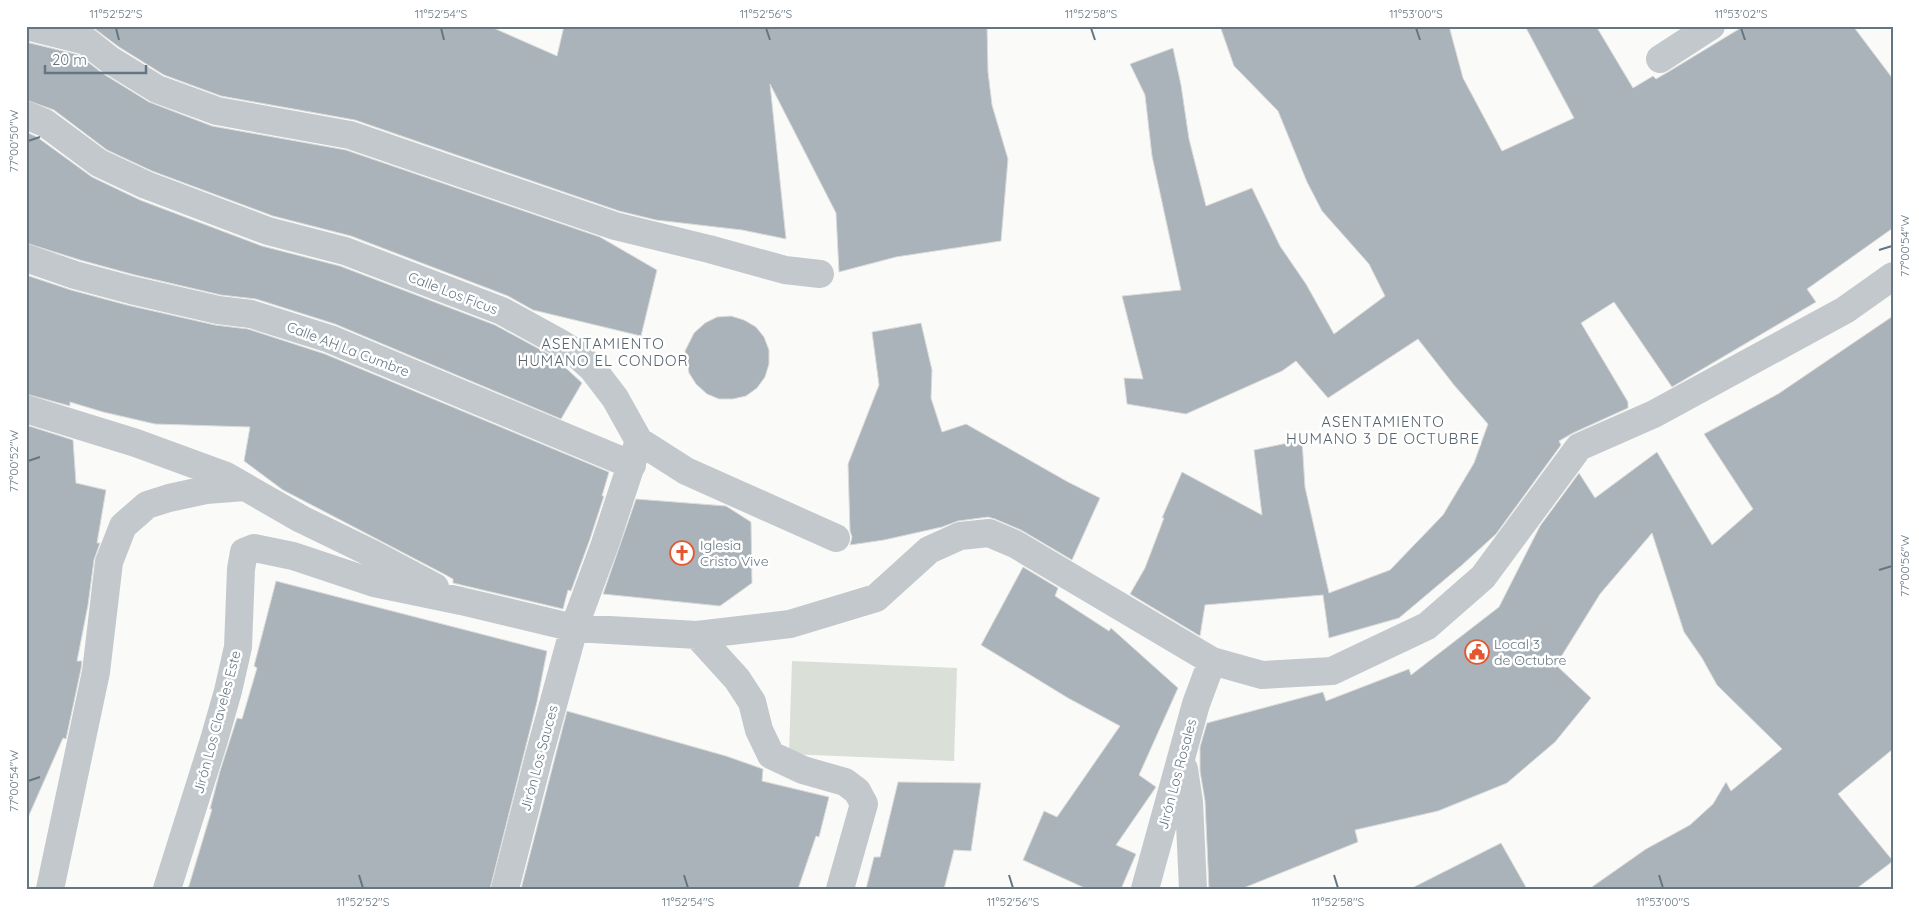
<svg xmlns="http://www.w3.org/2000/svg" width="1919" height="915" viewBox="0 0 1919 915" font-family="Quicksand,sans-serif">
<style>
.green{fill:#dadfd7}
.building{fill:#aab3b9;stroke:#dcdcda}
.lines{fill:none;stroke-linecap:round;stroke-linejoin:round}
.minor{stroke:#c3c8cc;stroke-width:28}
.ticks{fill:none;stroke:#657683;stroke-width:2}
.labels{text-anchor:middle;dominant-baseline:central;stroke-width:5;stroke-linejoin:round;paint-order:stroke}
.street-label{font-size:14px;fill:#657683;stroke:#fff}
.poi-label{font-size:14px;fill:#657683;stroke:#fff;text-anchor:start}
.neighbourhood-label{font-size:15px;letter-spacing:1px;fill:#57646e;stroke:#fff}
.neatline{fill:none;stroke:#657683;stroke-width:2}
.ticks-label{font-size:12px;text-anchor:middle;fill:#657683}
</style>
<rect width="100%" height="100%" fill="#fafaf8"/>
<path class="green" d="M 792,661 L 957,668 L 954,761 L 789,754 Z"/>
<path class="building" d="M 91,26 L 489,26 L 557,56 L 564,26 L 987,26 L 988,72 L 992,105 L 1008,159 L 1001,241 L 896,257 L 839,272 L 836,213 L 770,84 L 786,239 L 742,230 L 656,220 L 619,211 L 355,120 L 221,96 L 164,75 L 119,47 Z
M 1220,26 L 1449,26 L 1463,78 L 1502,151 L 1574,118 L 1525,26 L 1596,26 L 1633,88 L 1653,76 L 1656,79 L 1668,72 L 1744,26 L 1853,26 L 1893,79 L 1893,228 L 1807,289 L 1816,302 L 1672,387 L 1614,302 L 1581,323 L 1628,402 L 1628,408 L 1573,433 L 1559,441 L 1561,445 L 1496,534 L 1462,565 L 1399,618 L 1329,638 L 1323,595 L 1205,605 L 1200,636 L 1130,594 L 1145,568 L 1164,518 L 1162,518 L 1182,472 L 1262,515 L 1254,450 L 1302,440 L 1305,487 L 1329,593 L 1390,570 L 1443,515 L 1474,463 L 1488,424 L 1454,385 L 1418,339 L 1328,398 L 1296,361 L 1282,371 L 1186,414 L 1127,404 L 1124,378 L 1143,379 L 1122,296 L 1181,290 L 1152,156 L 1145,95 L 1130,64 L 1173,48 L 1181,85 L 1189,139 L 1206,206 L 1252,188 L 1280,246 L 1306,284 L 1334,334 L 1385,296 L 1369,264 L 1322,211 L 1307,182 L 1278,111 L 1234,66 Z
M 26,42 L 79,55 L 102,73 L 149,102 L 212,126 L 346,150 L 600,237 L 657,270 L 641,336 L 533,310 L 508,296 L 351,236 L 273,216 L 152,171 L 107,150 L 54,110 L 26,100 Z
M 26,132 L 37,137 L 92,177 L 140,200 L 262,246 L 340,266 L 495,325 L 554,357 L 582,383 L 561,419 L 335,324 L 256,299 L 221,295 L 135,275 L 80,260 L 26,243 Z
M 26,275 L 71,290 L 127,305 L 215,325 L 248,329 L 325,354 L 609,472 L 602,496 L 604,496 L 590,539 L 571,591 L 568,590 L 563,609 L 453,583 L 453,579 L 442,573 L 283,490 L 244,461 L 250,427 L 155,424 L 103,412 L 70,402 L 70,406 L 26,394 Z
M 731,316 L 744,320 L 756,327 L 764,337 L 769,350 L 769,364 L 765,377 L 757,388 L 746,396 L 733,399 L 719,399 L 707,394 L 696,384 L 689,373 L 685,351 L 694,333 L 705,323 L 717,317 Z
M 1893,316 L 1893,749 L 1838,794 L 1893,861 L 1856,889 L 1589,889 L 1646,849 L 1690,825 L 1713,804 L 1726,782 L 1731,791 L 1782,749 L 1717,685 L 1702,658 L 1684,632 L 1652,533 L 1600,594 L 1556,665 L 1591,698 L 1555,742 L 1507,783 L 1438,811 L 1355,830 L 1358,842 L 1241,889 L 1209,889 L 1205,801 L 1200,771 L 1200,747 L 1207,723 L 1323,692 L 1326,701 L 1409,669 L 1411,675 L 1499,607 L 1540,526 L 1579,473 L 1595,498 L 1657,452 L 1712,545 L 1753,509 L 1704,434 L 1778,394 Z
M 921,323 L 932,370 L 931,398 L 942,432 L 966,424 L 1068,482 L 1100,498 L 1072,560 L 1021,530 L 995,519 L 988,517 L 958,521 L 942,527 L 884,540 L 850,545 L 852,537 L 850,531 L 848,464 L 879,385 L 872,332 Z
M 26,425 L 73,440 L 76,483 L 106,490 L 97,543 L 100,543 L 94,560 L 88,605 L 77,661 L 82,661 L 81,669 L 66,739 L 63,738 L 26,822 Z
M 636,499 L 726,506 L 751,522 L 752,583 L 720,606 L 603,594 Z
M 1023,567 L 1058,588 L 1055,596 L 1109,631 L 1111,628 L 1178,688 L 1139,775 L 1156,787 L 1116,845 L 1136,854 L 1121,889 L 1087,889 L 1023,860 L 1044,811 L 1057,817 L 1120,726 L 1068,698 L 981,645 Z
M 276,581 L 547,651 L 537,702 L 490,889 L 188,889 L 212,809 L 210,809 L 220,771 L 237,718 L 242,719 L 257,668 L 254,666 Z
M 567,711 L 726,756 L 763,769 L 762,781 L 829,797 L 819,837 L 816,836 L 798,889 L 521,889 Z
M 898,782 L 981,783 L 971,851 L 954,850 L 944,889 L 866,889 L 874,857 L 880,857 Z
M 1501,843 L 1527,889 L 1410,889 Z"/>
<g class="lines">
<path class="minor" d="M 26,26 L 86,41 L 110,60 L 157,89 L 217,111 L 350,135 L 615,226 L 709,249 L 785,270 L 820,274
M 1660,59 L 1711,26
M 26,115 L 45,123 L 99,163 L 146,185 L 268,231 L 345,251 L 502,311 L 560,343 L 573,351 L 592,368 L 615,398 L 639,441 L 686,471 L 836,538
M 26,258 L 75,275 L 131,290 L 218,310 L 251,314 L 330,339 L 632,465
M 26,409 L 136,443 L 226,476 L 301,519 L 373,554 L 435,587
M 697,635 L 737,679 L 752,702 L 759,730 L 771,755 L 803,770 L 845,782 L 857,791 L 864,804 L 840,889
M 1184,769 L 1189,802 L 1193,889
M 50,889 L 96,672 L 109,562 L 123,526 L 147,505 L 169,498 L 206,490 L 245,487
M 167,889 L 214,740 L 228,691 L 238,647 L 241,569 L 244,552 L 254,548 L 293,556 L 374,583 L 461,601 L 574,628 L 697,635 L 790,624 L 876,598 L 929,550 L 960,536 L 989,533 L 1015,544 L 1212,661 L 1262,675 L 1332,671 L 1427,626 L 1483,577 L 1579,447 L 1654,414 L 1845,310 L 1893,276
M 505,889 L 539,756 L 574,628 L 605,544 L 637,447
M 1145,889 L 1196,704 L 1212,661"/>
</g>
<path class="ticks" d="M 116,28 L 119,40M 441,28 L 444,40M 766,28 L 770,40M 1091,28 L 1095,40M 1416,28 L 1420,40M 1741,28 L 1745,40M 28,141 L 40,137M 1879,250 L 1892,246M 28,461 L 40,457M 1879,570 L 1892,566M 28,781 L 40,777M 359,875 L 363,888M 684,875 L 688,888M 1009,875 L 1013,888M 1334,875 L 1338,888M 1659,875 L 1663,888"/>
<defs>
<g id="church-ring" transform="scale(1.25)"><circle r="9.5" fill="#fff" stroke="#e4572e" stroke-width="1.5"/><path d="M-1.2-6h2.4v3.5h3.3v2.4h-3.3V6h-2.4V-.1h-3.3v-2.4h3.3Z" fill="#e4572e"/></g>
<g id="civic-ring" transform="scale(1.25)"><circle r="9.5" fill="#fff" stroke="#e4572e" stroke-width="1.5"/><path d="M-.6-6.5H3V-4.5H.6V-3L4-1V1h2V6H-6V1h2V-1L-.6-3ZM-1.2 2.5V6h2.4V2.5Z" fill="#e4572e"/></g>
</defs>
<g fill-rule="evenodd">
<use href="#church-ring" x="682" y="553"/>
<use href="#civic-ring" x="1477" y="652"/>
</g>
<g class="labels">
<g class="street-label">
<text transform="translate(453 293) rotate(21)">Calle Los Ficus</text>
<text transform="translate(348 349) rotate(21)">Calle AH La Cumbre</text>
<text transform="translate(217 722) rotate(-75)">Jirón Los Claveles Este</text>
<text transform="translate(539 758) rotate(-75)">Jirón Los Sauces</text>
<text transform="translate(1177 774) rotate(-75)">Jirón Los Rosales</text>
</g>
<g class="poi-label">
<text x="700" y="545">Iglesia<tspan x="700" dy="16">Cristo Vive</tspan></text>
<text x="1494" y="644">Local 3<tspan x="1494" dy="16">de Octubre</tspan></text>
</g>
<g class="neighbourhood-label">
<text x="603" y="343">ASENTAMIENTO<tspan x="603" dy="17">HUMANO EL CONDOR</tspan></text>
<text x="1383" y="421">ASENTAMIENTO<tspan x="1383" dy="17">HUMANO 3 DE OCTUBRE</tspan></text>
</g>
</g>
<rect width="1919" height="915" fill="none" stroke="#ffffff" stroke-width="55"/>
<path d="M45 65v8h101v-8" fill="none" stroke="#657683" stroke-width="2.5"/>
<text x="52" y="65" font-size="15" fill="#657683" stroke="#ffffff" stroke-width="4" paint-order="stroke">20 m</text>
<rect x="28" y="28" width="1864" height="860" class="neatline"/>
<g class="ticks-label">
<text x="116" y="18">11°52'52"S</text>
<text x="441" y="18">11°52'54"S</text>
<text x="766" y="18">11°52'56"S</text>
<text x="1091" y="18">11°52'58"S</text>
<text x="1416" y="18">11°53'00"S</text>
<text x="1741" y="18">11°53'02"S</text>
<text transform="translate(14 141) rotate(-90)" y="4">77°00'50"W</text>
<text transform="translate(1905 246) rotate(-90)" y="4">77°00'54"W</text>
<text transform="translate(14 461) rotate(-90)" y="4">77°00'52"W</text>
<text transform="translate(1905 566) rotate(-90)" y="4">77°00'56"W</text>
<text transform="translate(14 781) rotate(-90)" y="4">77°00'54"W</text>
<text x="363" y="906">11°52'52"S</text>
<text x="688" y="906">11°52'54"S</text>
<text x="1013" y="906">11°52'56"S</text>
<text x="1338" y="906">11°52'58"S</text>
<text x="1663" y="906">11°53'00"S</text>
</g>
</svg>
